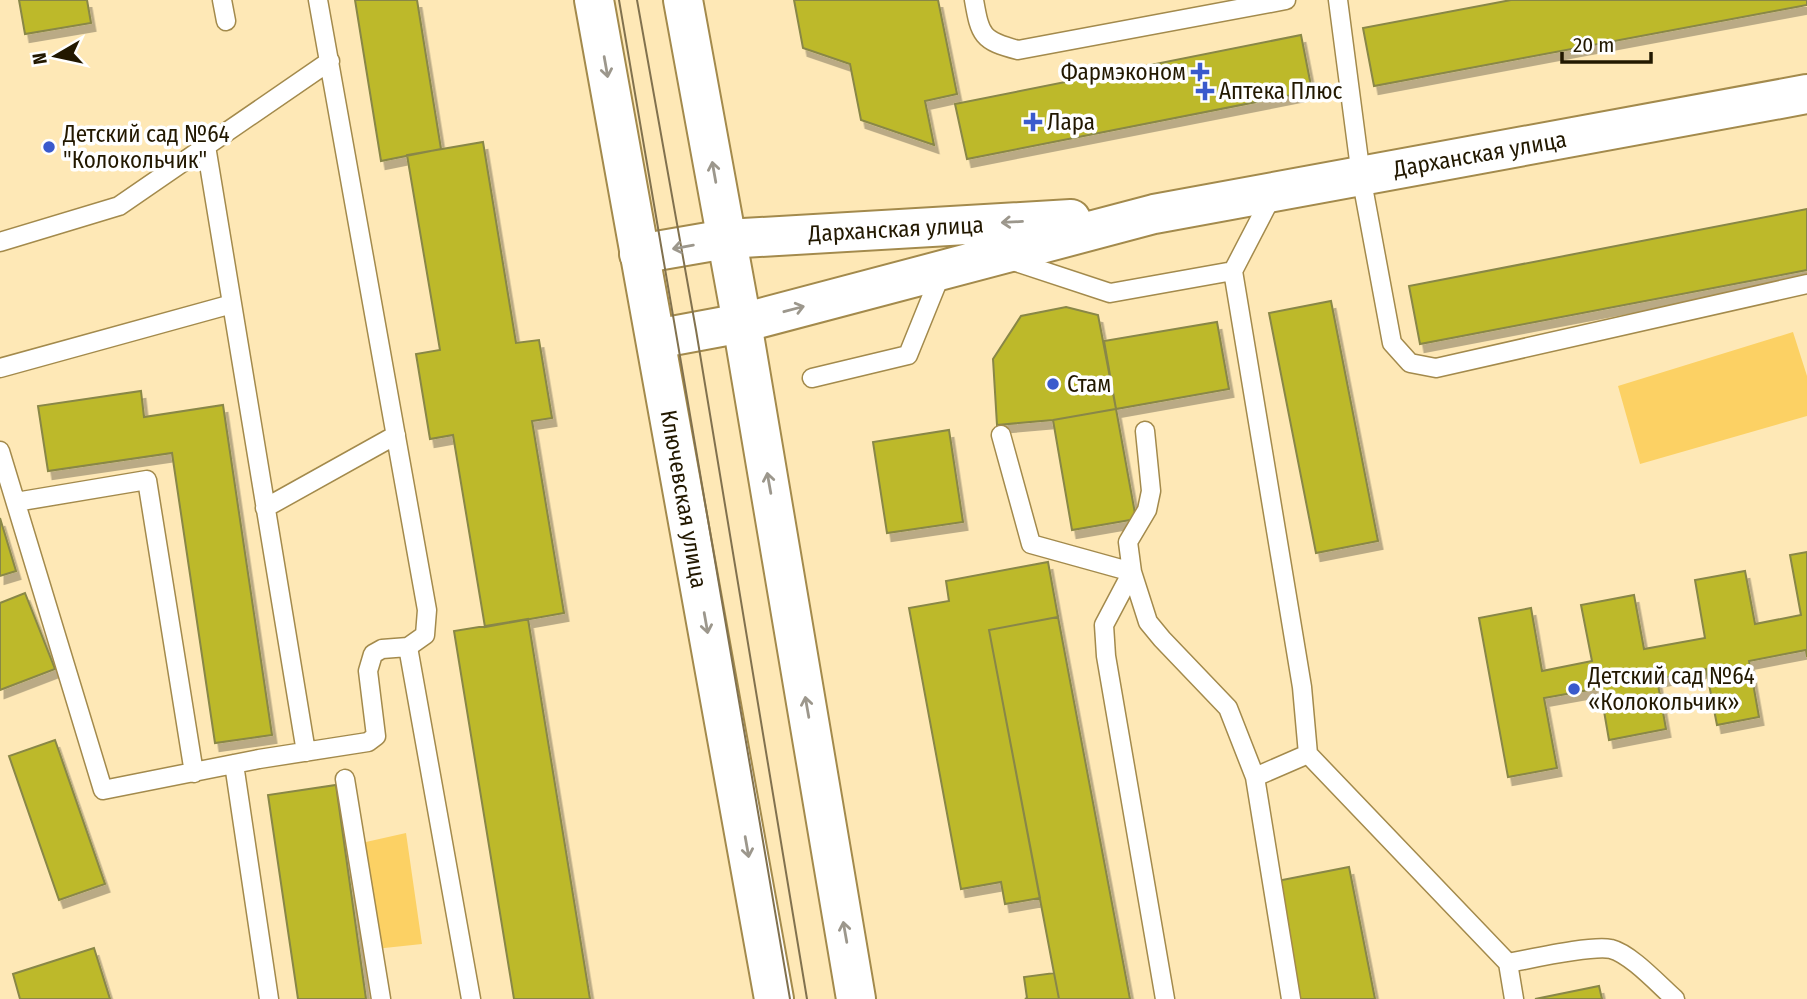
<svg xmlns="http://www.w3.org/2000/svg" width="1807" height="999" viewBox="0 0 1807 999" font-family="'Fira Sans Condensed',sans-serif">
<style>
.green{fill:#fcd164}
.building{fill:#bdb92c;stroke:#898747;stroke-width:2;filter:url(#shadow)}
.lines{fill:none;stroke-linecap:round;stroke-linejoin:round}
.service-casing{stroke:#a38a4c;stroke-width:21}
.tertiary-casing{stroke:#a38a4c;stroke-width:42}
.secondary-casing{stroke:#a38a4c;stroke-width:42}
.service{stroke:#fff;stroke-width:18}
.tertiary{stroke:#fff;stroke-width:38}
.secondary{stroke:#fff;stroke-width:38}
.tram{stroke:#81714e;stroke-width:2}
.oneway{stroke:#9c978c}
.poi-dot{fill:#3a5acc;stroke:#fff;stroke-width:2.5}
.labels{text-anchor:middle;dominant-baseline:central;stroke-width:7;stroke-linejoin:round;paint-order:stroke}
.poi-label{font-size:23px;fill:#221800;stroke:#fff;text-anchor:start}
.street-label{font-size:23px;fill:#221800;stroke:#fff}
</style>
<defs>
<filter id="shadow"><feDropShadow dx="4.5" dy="8" stdDeviation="0" flood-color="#0004"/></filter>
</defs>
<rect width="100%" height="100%" fill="#fee8b6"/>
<path class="green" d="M 1793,332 L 1807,376 L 1807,416 L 1640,464 L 1618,386 Z
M 406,833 L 422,944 L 375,949 L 357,844 Z"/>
<path class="building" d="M 19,0 L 87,0 L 91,23 L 25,34 Z
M 355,0 L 417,0 L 441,149 L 381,161 Z
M 794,0 L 938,0 L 957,94 L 925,101 L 934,145 L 861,120 L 850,64 L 803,48 Z
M 1511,0 L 1807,0 L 1807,5 L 1374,86 L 1363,28 Z
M 1301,35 L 1312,91 L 967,159 L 955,104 Z
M 483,142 L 516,343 L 539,340 L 552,418 L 532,421 L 564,613 L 485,627 L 453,435 L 430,439 L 416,354 L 440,350 L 407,155 Z
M 1807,209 L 1807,270 L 1420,344 L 1409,286 Z
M 1331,301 L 1378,541 L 1316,553 L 1269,313 Z
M 1066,307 L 1098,315 L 1116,409 L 1053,420 L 997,425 L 993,359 L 1021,316 Z
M 1217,322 L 1229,389 L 1116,409 L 1104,341 Z
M 141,391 L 144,417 L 223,405 L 272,735 L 215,743 L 172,453 L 48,471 L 38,406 Z
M 1116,409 L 1136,519 L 1072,530 L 1053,420 Z
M 949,430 L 963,522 L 887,533 L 873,442 Z
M 0,518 L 16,571 L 0,576 Z
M 1807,552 L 1807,657 L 1806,650 L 1749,661 L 1759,717 L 1717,725 L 1706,669 L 1657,679 L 1666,729 L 1609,740 L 1600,688 L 1544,698 L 1557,768 L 1508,777 L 1479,618 L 1531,608 L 1542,671 L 1592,661 L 1581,605 L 1634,595 L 1644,649 L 1705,638 L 1695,580 L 1745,571 L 1755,624 L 1801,615 L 1790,555 Z
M 1048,562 L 1058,617 L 989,630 L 1040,898 L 1005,904 L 1001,882 L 961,889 L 909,608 L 949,601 L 946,581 Z
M 25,593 L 55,669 L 0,690 L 0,603 Z
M 1058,617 L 1130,999 L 1059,999 L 1054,973 L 989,630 Z
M 528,619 L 590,999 L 514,999 L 454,631 Z
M 55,740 L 105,884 L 59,900 L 9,756 Z
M 336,785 L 366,999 L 298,999 L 268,795 Z
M 1349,867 L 1375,999 L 1300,999 L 1277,881 Z
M 94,948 L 110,999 L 20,999 L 13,974 Z
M 1054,973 L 1059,999 L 1025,999 L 1027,998 L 1024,977 Z
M 1599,986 L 1602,999 L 1535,999 Z"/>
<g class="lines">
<g class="service-casing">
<path id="service" d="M 222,0 L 226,21
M 974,0 C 980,35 982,41 1018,50 L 1286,0
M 1338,0 L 1361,176 L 1392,343 L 1410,363 L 1436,368 L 1807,284
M 206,146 L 306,752
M 0,242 L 119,206 L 330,61
M 1010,260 L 1110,293 L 1233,271 L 1302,687 L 1308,754 L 1508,963 C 1531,959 1590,945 1611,949 C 1631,954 1659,985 1675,999
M 1233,271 L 1273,194
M 0,368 L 232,304
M 812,378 L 908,355 L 942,271
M 1145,431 L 1151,491 L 1147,510 L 1128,542 L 1132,572 L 1148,622 L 1162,639 L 1228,708 L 1255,777 L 1291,999
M 1001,435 L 1031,544 L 1132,572
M 0,451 L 103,790 L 259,759 L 368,742 L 376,736 L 368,671 L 373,654 L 382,649 L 408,647 L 425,635 L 427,610 L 318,0
M 16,502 L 147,480 L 194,773
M 265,508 L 396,435
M 1132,572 L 1104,625 L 1106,656 L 1165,999
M 408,647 L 471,999
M 234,764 L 269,999
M 1255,777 L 1308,754
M 345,779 L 381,999
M 1508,963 L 1514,999"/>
</g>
<g class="tertiary-casing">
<path id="tertiary" d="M 639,254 L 726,239 L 1071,219
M 656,339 L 742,323 L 1154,214 L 1807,94"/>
</g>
<g class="secondary-casing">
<path id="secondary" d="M 594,0 L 774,999
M 683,0 L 742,323 L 856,999"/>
</g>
<use href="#service" class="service"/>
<use href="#tertiary" class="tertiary"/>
<use href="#secondary" class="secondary"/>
<path class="tram" d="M 619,0 L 790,999
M 637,0 L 696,330 L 807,999"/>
</g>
<defs><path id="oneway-shaft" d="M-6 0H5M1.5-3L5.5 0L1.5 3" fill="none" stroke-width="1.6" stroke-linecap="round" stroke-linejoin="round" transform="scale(1.75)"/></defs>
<g class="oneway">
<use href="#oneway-shaft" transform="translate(606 67) rotate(80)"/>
<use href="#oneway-shaft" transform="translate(714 172) rotate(-100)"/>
<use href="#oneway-shaft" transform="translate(1012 222) rotate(177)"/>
<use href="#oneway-shaft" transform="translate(683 247) rotate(170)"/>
<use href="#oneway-shaft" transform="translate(794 309) rotate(-15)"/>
<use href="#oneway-shaft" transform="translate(769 483) rotate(-100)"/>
<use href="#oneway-shaft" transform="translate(706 623) rotate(80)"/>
<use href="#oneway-shaft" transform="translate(807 707) rotate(-100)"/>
<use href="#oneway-shaft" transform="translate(747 847) rotate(80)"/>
<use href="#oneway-shaft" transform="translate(845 932) rotate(-100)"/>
</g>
<g class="poi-dot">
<path d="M1196.5 61.5h7v7h7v7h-7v7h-7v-7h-7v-7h7z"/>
<path d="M1201.5 80.5h7v7h7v7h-7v7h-7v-7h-7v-7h7z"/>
<path d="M1029.5 111.5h7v7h7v7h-7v7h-7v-7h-7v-7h7z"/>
<circle cx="49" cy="147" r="7"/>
<circle cx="1053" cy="384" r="7"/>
<circle cx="1574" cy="689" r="7"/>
</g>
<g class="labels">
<g class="poi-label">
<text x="1186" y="72" text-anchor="end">Фармэконом</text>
<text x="1219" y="91">Аптека Плюс</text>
<text x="1047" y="122">Лара</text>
<text x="63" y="134">Детский сад №64<tspan x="63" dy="26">"Колокольчик"</tspan></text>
<text x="1067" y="384">Стам</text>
<text x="1588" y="676">Детский сад №64<tspan x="1588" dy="26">«Колокольчик»</tspan></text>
</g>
<g class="street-label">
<text transform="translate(1480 154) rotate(-10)">Дарханская улица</text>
<text transform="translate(896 229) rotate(-3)">Дарханская улица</text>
<text transform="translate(684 499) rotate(80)">Ключевская улица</text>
</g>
</g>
<g transform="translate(56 56) rotate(261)" stroke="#ffffff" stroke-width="5" paint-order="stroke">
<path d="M0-5L12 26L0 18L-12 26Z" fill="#221800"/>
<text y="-10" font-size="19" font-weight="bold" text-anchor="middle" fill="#221800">N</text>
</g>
<path d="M1562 52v10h89v-10" fill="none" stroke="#221800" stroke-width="3.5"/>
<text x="1573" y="52" font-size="21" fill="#221800" stroke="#ffffff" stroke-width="5" paint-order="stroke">20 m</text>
</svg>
